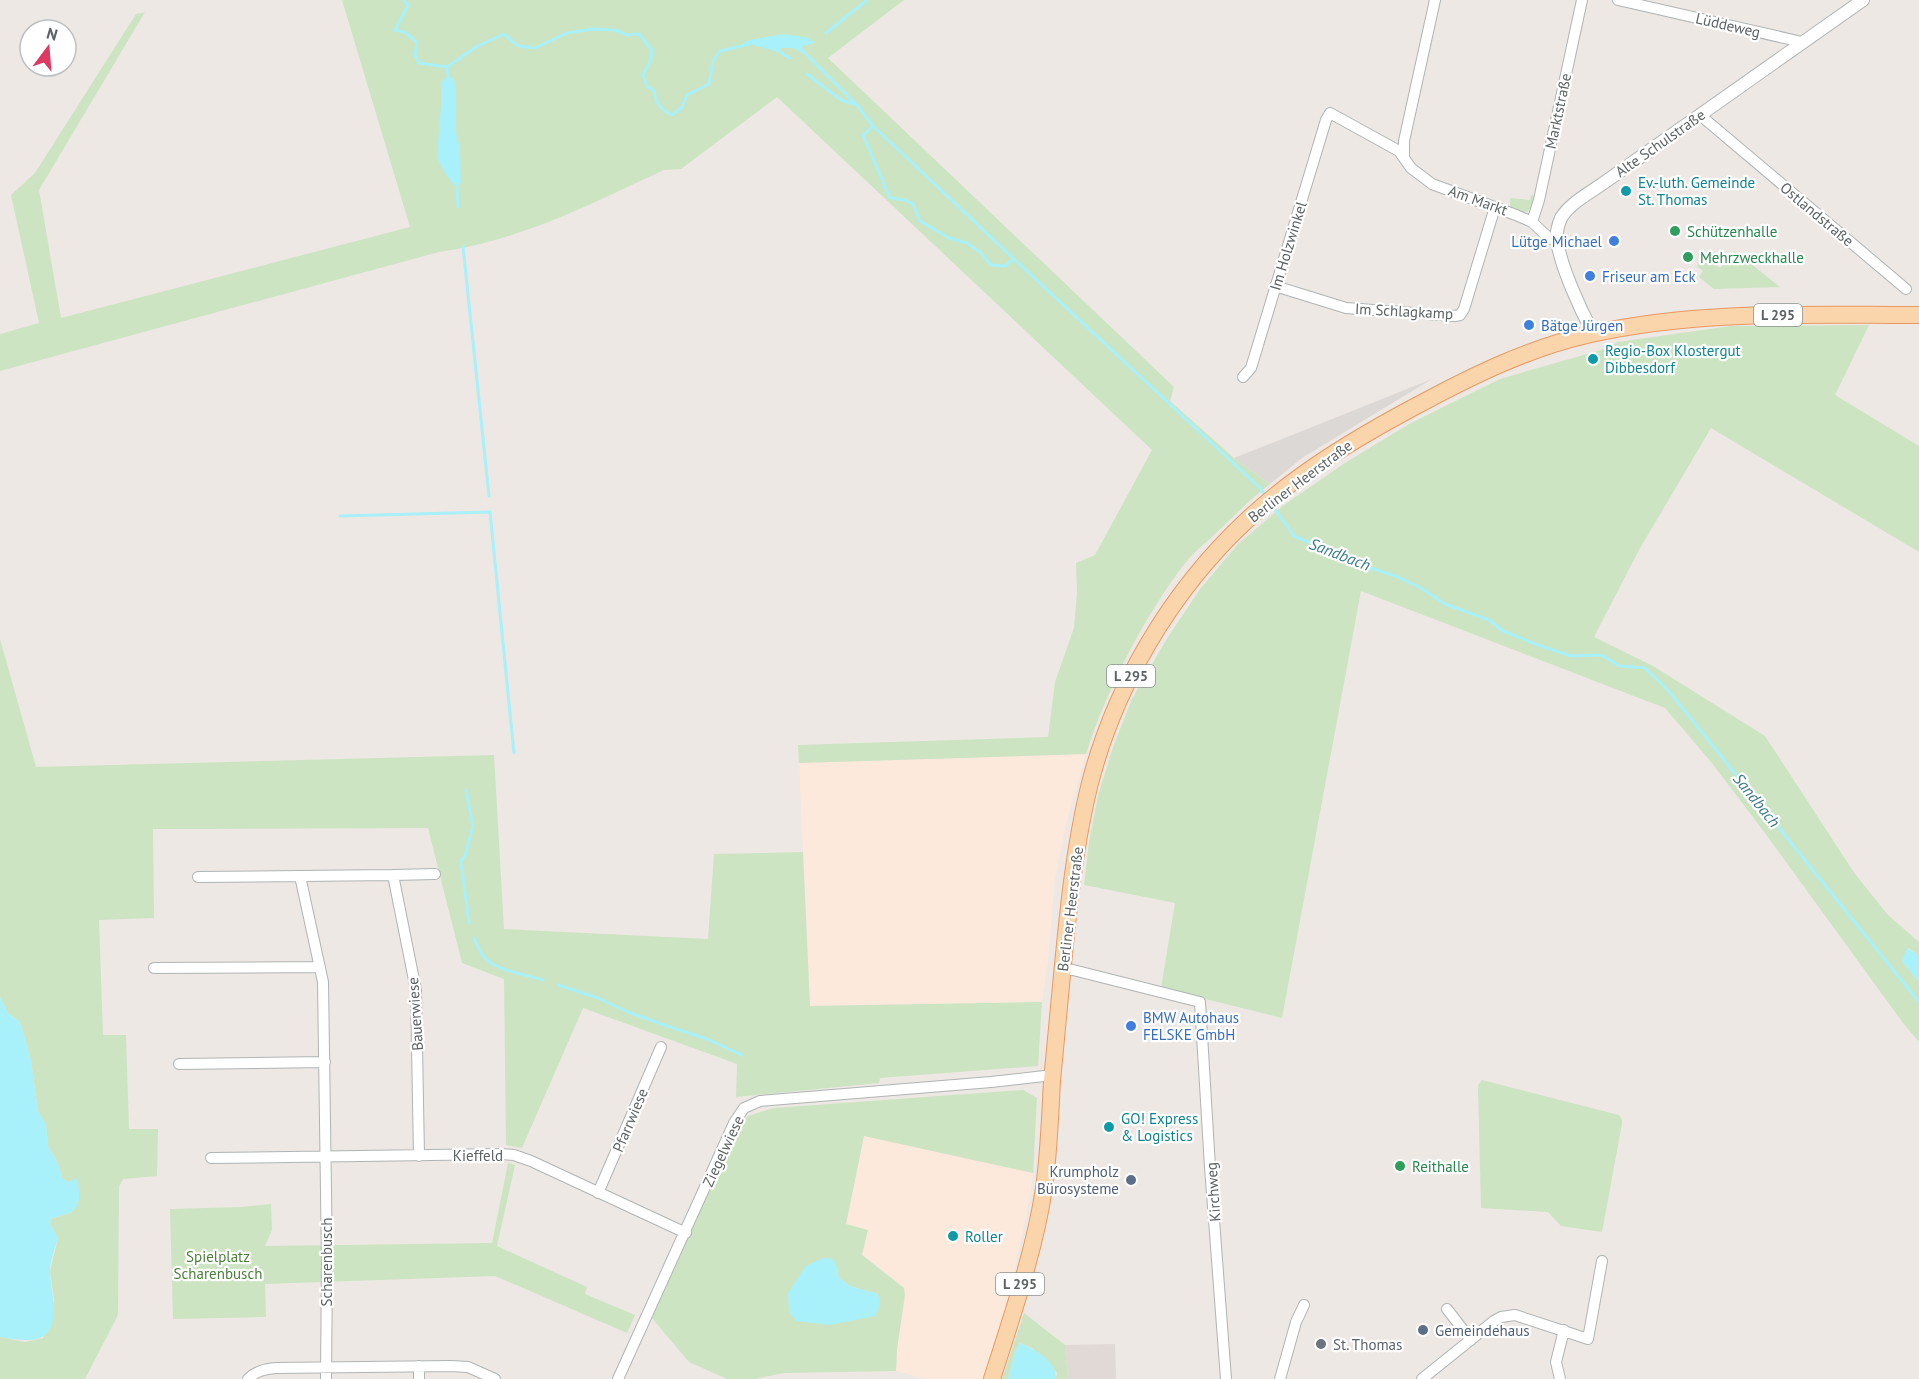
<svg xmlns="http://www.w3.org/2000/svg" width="1919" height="1379" viewBox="0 0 1919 1379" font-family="'PT Sans',sans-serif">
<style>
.commercial{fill:#fce9db}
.industrial{fill:#dcd8d6}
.education{fill:#e0d9d5}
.green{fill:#cce4c2;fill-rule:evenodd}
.water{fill:#a8f0fa}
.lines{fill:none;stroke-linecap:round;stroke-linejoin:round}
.stream{stroke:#a8f0fa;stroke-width:3}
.minor-casing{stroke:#afb4b5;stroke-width:12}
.tertiary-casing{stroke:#afb4b5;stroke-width:14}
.primary-casing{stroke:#e99862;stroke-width:18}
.minor{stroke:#fff;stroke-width:10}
.tertiary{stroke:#fff;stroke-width:12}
.primary{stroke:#fad5ac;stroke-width:16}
.culture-dot{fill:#0f9aa8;stroke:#fff;stroke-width:2}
.leisure-dot{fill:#2e9e5b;stroke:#fff;stroke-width:2}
.shop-dot{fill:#3f7fe0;stroke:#fff;stroke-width:2}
.service-dot{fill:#5c6f8a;stroke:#fff;stroke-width:2}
.worship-dot{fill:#6b7280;stroke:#fff;stroke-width:2}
.labels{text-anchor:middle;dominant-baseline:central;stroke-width:4.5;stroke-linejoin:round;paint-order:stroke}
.shield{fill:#fff;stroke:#8d9192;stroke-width:1.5}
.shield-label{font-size:14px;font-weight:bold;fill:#5c6263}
.street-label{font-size:15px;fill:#5c6263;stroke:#fff}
.culture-label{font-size:15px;fill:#0d838f;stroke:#fff;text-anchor:start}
.leisure-label{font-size:15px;fill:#27864d;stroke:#fff;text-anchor:start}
.shop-label{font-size:15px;fill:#366cbe;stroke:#fff;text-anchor:start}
.service-label{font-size:15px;fill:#4e5e75;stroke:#fff;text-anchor:end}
.park-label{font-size:15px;fill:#4b7e39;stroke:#fff}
.worship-label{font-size:15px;fill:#5b616d;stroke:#fff;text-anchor:start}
.water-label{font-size:16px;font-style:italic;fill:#3a7989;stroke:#fff}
</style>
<rect width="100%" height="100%" fill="#ede8e4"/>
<path class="commercial" d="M 1086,754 L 1067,820 L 1055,879 L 1048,960 L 1042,1002 L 810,1006 L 799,763 Z
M 864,1136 L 1033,1173 L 1030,1197 L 1006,1310 L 985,1379 L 927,1379 L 896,1371 L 897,1349 L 904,1288 L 862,1254 L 846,1224 Z"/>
<path class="industrial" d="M 1432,379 L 1302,458 L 1270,484 L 1234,458 Z"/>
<path class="education" d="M 1115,1344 L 1116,1379 L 1068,1379 L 1065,1345 Z"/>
<path class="green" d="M 342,0 L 904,0 L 828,58 L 1174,387 L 1170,401 L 1234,458 L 1270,484 C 1249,500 1231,519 1212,537 C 1203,545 1193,553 1186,562 C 1144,616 1107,689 1086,754 L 799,763 L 798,745 L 1048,737 L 1055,682 L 1074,628 L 1077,593 L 1076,563 L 1095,555 L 1152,450 L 777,97 L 681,169 L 664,170 C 591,204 519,241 439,252 L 0,371 L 0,334 L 39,323 L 11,195 L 35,173 L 136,14 L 145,12 L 39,190 L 61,318 L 410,227 Z
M 1531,195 L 1536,196 C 1530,213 1528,216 1510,208 L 1510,198 L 1530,200 Z
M 1735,251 L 1780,287 L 1714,289 L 1699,277 L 1703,271 L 1697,266 L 1705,256 L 1720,268 Z
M 1869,325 L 1835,395 L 1919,446 L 1919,552 L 1711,428 L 1639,550 L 1594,637 L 1653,666 L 1765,736 L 1855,874 L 1888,915 L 1919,942 L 1919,956 L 1908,948 L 1902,961 L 1919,982 L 1919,1042 L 1903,1023 L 1765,833 L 1711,762 L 1665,708 L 1361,591 L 1282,1018 L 1161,988 L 1175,903 L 1084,885 L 1089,842 L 1098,796 L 1113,747 L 1132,699 L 1166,640 L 1200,589 L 1238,544 L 1284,505 L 1345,463 L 1409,424 L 1500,379 L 1601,350 L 1618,342 L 1731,326 Z
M 0,639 L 36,767 L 494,755 L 504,929 L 708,939 L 714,854 L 803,852 L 810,1006 L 1042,1002 L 1038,1066 L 880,1078 L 879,1083 L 736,1097 L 737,1064 L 583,1008 L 522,1148 L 506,1145 L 504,979 L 462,963 L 428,828 L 153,829 L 154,918 L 99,920 L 103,1035 L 126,1035 L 129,1129 L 158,1129 L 157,1176 L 123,1179 L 119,1187 L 118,1315 L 85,1379 L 0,1379 L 0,1337 L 25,1342 L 43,1338 L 54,1300 L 50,1271 L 58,1238 L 50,1224 L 51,1219 L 72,1212 L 69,1182 L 63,1179 L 58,1164 L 48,1146 L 46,1125 L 38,1111 L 31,1061 L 24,1035 L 19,1021 L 8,1013 L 0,997 Z
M 1482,1080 L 1619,1115 L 1622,1120 L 1622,1124 L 1602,1232 L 1561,1226 L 1548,1212 L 1481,1208 L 1478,1089 L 1478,1085 Z
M 1023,1090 L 1037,1098 L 1033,1173 L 864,1136 L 846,1224 L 868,1230 L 862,1255 L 904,1288 L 905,1295 L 897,1349 L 896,1371 L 784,1373 L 755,1379 L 727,1379 L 689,1362 L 652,1318 L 738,1127 L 748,1116 L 774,1108 ZM 837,1267 L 839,1278 L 850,1286 L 878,1294 L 788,1293 Z
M 508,1163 L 515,1165 L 497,1246 L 587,1287 L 585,1294 L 635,1315 L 627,1333 L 495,1276 L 265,1284 L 266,1317 L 173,1319 L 170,1209 L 241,1207 L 271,1204 L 272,1230 L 265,1246 L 492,1243 Z
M 1024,1313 L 1065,1345 L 1068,1379 L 1056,1379 L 1057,1373 L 1032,1348 L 1020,1343 L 1015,1353 L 1008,1379 L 1002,1379 Z"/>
<path class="water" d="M 784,34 L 809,38 L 810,42 L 804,44 L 802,48 L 805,53 L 804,54 L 793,48 L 780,48 L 782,53 L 750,44 L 742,46 L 741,44 L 749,40 Z
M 448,76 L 454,79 C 457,96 456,113 456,130 C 456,135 458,140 459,144 C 461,157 460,170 461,182 L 457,187 C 450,182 438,163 437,156 L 441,107 L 441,82 Z
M 1907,948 L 1919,956 L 1919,982 L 1902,961 Z
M 0,997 L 8,1013 L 19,1021 L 24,1035 L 31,1061 L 38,1111 L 46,1125 L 48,1146 L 58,1164 L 63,1179 L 69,1182 L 77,1178 C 79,1189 83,1205 71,1212 C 65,1215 58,1216 51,1219 L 50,1224 L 58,1238 C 55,1248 51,1259 50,1269 C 50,1278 52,1288 53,1297 C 58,1342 38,1344 0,1337 Z
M 823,1258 L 833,1259 L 837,1267 L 839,1278 L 850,1286 L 878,1294 L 880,1304 L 875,1316 L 830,1325 L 796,1321 L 789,1312 L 788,1293 L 806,1266 Z
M 1020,1343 C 1034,1349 1057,1361 1056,1379 L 1008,1379 L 1015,1353 Z"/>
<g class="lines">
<path class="stream" d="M 404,0 L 408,5 L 395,30 L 404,32 L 417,42 L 415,55 L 419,63 L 447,67 L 476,47 L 504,34 L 518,46 L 535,48 L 567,33 L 593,29 L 615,30 L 627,35 L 639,34 L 652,50 L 651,59 L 643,75 L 647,86 L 654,91 C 656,104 661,109 672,115 L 682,107 L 687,95 L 709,84 L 713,61 L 720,51 L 750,44
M 826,33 L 867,0
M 803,44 L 813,42
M 803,51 L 856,104
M 779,52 L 790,58
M 447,67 L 448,76
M 807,74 L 841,100 L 857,105 L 873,126 L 863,135 L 890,198 L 905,200 L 913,204 L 920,221 L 949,238 L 967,243 L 980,252 L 991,265 L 1005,266 L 1014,259 L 1260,488 L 1265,495
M 873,126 L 1014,259
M 457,187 L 458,207
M 463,246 L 489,496
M 1272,505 L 1294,536 L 1371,568 L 1398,577 L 1421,588 L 1445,604 L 1489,620 L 1503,631 L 1538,645 L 1571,656 L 1601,655 L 1620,666 L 1645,668 L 1668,690 L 1919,1002
M 340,516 L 490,512 L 514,753
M 466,790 L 473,826 L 465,856 L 460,862 L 462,869 L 469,923
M 474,938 C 477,944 479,951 483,956 C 496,971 524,974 543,980
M 558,985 L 598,998 L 628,1012 L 667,1026 L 707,1039 L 742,1055"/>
<g class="minor-casing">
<path id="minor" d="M 1618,0 L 1802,42
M 1700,115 L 1906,289
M 1404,155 L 1404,141 L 1435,0
M 1532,222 L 1539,200 L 1582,0
M 1275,286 L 1346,308 L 1455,316 L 1460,315 L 1464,309 L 1495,207
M 1243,377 L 1251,368 L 1326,120 L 1330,113 L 1399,151 L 1411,168 L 1432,184 L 1516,215 L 1532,222 L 1549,238 L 1557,241
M 393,875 L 435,874
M 300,876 L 323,982 L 327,1262 L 326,1379
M 198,877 L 393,875 L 416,990 L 419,1156
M 154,968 L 320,967
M 1063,969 L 1073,970 L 1200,1002 L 1210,1167 L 1226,1379
M 179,1064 L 325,1062
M 211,1158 L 502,1154 L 514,1155 L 531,1161 L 686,1233
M 598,1193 L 661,1047
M 1447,1309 L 1471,1340
M 419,1366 L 419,1379
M 248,1379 C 256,1371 265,1369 276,1368 L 451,1366 L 468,1367 L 495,1379
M 618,1379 L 734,1123 L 744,1108 L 760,1101 L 991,1082 L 1053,1075
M 1280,1379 L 1296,1322 L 1304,1305
M 1422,1379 L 1494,1321 L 1501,1317 L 1515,1315 L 1588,1339 L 1602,1261
M 1560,1379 L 1556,1362 L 1564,1330"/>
</g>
<g class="tertiary-casing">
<path id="tertiary" d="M 1593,333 C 1580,309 1561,267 1557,241 C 1556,233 1558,225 1561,218 C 1570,203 1591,192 1605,182 L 1863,0"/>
</g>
<g class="primary-casing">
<path id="primary" d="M 992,1379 C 1011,1319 1035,1250 1044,1188 C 1049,1153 1050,1117 1052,1081 C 1055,1046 1059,1010 1062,975 C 1068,912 1074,849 1089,787 C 1114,687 1171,591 1246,521 C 1296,474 1356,438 1416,406 C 1472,376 1528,348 1591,334 C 1699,310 1809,315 1919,315"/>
</g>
<use href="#minor" class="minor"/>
<use href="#tertiary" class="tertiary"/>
<use href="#primary" class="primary"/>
</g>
<g class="culture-dot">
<circle cx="1626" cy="191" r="6"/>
<circle cx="1593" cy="359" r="6"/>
<circle cx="1109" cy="1127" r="6"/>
<circle cx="953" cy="1236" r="6"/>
</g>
<g class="leisure-dot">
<circle cx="1675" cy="231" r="6"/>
<circle cx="1688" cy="257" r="6"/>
<circle cx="1400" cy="1166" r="6"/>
</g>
<g class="shop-dot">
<circle cx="1614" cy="241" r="6"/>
<circle cx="1590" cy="276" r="6"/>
<circle cx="1529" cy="325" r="6"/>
<circle cx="1131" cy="1026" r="6"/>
</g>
<g class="service-dot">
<circle cx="1131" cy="1180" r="6"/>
<circle cx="1423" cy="1330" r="6"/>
</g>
<circle class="worship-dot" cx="1321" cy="1344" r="6"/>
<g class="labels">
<g class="shield">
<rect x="1754" y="304" width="48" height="22" rx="4.5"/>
<rect x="1107" y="665" width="48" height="22" rx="4.5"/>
<rect x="996" y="1273" width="48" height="22" rx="4.5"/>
</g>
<g class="shield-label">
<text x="1778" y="315">L 295</text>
<text x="1131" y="676">L 295</text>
<text x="1020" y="1284">L 295</text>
</g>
<g class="street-label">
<text transform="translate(1728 25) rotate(13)">Lüddeweg</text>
<text transform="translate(1558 111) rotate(-78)">Marktstraße</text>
<text transform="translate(1660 143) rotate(-35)">Alte Schulstraße</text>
<text transform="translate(1478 200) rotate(20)">Am Markt</text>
<text transform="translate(1817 214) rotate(40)">Ostlandstraße</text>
<text transform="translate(1288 246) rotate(-73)">Im Holzwinkel</text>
<text transform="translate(1404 311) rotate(3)">Im Schlagkamp</text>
<text transform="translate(1300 481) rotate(-37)">Berliner Heerstraße</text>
<text transform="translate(1070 909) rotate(-83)">Berliner Heerstraße</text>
<text transform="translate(415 1014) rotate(-94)">Bauerwiese</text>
<text transform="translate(630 1120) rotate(-67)">Pfarrwiese</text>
<text transform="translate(723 1151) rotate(-65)">Ziegelwiese</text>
<text x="478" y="1155">Kieffeld</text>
<text transform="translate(1213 1192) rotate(-94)">Kirchweg</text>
<text transform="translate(326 1262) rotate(-90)">Scharenbusch</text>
</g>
<g class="culture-label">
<text x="1638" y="182">Ev.-luth. Gemeinde<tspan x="1638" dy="17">St. Thomas</tspan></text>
<text x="1605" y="350">Regio-Box Klostergut<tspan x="1605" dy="17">Dibbesdorf</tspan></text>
<text x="1121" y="1118">GO! Express<tspan x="1121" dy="17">&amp; Logistics</tspan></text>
<text x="965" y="1236">Roller</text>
</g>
<g class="leisure-label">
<text x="1687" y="231">Schützenhalle</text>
<text x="1700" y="257">Mehrzweckhalle</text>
<text x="1412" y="1166">Reithalle</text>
</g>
<g class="shop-label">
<text x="1602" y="241" text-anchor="end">Lütge Michael</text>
<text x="1602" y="276">Friseur am Eck</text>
<text x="1541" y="325">Bätge Jürgen</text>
<text x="1143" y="1017">BMW Autohaus<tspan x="1143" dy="17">FELSKE GmbH</tspan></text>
</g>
<g class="service-label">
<text x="1119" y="1171">Krumpholz<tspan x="1119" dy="17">Bürosysteme</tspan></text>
<text x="1435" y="1330" text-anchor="start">Gemeindehaus</text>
</g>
<g class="park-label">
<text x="218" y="1256">Spielplatz<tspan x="218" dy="17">Scharenbusch</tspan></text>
</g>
<g class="worship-label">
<text x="1333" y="1344">St. Thomas</text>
</g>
<g class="water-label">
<text transform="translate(1340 554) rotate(21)">Sandbach</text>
<text transform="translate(1757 800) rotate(51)">Sandbach</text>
</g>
</g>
<g transform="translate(48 48) rotate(16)"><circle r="28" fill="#ffffff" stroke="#bec0c1" stroke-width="1.5"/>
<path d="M0-4.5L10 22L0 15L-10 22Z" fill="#de3961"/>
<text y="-9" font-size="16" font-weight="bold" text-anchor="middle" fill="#5c6263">N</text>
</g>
</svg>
